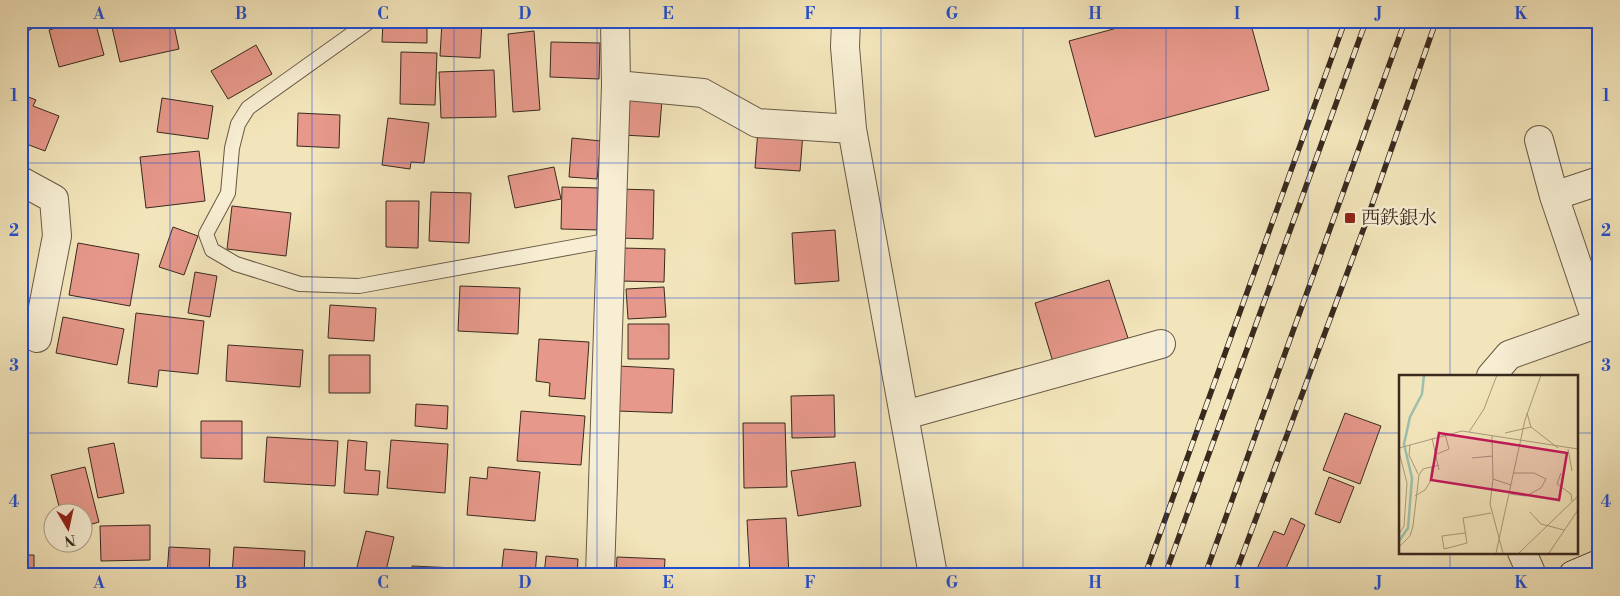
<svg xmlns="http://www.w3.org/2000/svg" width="1620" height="596" viewBox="0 0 1620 596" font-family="'Libre Bodoni','Noto Serif JP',serif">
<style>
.building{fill:#e6988a;stroke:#392a1e}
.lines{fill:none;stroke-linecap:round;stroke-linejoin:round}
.service-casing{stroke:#685945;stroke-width:16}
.minor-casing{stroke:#685945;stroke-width:30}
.secondary-casing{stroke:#392a1e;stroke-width:30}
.service{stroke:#f7eed3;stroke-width:14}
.minor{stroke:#f7eed3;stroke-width:28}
.secondary{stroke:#f7eed3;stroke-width:28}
.rail-casing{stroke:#392a1e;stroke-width:5.5}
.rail{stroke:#f7eed3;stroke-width:4;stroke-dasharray:11;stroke-linecap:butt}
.grid{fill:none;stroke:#1d4ed8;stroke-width:1;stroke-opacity:0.55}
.poi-dot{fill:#8f2418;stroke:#f7eed3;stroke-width:2}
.labels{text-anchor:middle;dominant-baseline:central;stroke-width:5;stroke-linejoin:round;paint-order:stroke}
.poi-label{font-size:19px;fill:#392a1e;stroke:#f7eed3;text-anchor:start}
.inset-river{fill:none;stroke:#9cbfad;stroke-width:2.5}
.inset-road{fill:none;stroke:#a99a7c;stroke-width:1}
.view{fill:#c2185b;fill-opacity:0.15;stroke:#c2185b;stroke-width:2.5}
.inset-edge{fill:none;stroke:#392a1e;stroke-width:2.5}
.neatline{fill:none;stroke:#1d4ed8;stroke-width:2}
.grid-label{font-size:16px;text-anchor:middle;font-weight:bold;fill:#1d4ed8}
</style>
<rect width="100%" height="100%" fill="#f3e5bb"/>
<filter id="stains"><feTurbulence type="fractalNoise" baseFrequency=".004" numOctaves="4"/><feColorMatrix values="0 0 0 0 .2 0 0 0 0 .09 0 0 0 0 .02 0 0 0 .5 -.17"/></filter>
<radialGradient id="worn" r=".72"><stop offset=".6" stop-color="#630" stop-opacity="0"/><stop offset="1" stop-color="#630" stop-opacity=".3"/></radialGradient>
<path class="building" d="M 21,21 L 43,21 L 24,34 Z
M 79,21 L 95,21 L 104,55 L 59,67 L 49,30 Z
M 117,21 L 173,21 L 179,49 L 120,62 L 111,23 Z
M 383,21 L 427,21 L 427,43 L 382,42 Z
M 442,21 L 482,21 L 480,58 L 440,56 Z
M 1143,21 L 1250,21 L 1269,90 L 1095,137 L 1069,41 Z
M 534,31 L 540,110 L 513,112 L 508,34 Z
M 551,42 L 600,43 L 599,79 L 550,77 Z
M 256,45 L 272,74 L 228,99 L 211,71 Z
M 401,52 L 437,53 L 435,105 L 400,104 Z
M 494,70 L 496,117 L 441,118 L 439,72 Z
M 21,94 L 36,100 L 33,106 L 59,116 L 45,151 L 21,142 Z
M 626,97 L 662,100 L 659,137 L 623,135 Z
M 162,98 L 213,106 L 208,139 L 157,132 Z
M 298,113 L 340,115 L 339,148 L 297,146 Z
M 388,118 L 429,123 L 424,163 L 411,162 L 410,169 L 382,165 Z
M 758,130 L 803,133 L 800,171 L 755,168 Z
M 572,138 L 601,141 L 597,179 L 569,177 Z
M 199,151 L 205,201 L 146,208 L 140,157 Z
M 554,167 L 561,199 L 515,208 L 508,176 Z
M 562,187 L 600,188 L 599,230 L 561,229 Z
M 618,189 L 654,190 L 653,239 L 617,238 Z
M 431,192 L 471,193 L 469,243 L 429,241 Z
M 386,201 L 419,201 L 418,248 L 386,247 Z
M 232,206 L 291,213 L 286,256 L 227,249 Z
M 173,227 L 198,236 L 184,275 L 159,267 Z
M 835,230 L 839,281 L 795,284 L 792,233 Z
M 78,243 L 139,254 L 130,306 L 69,295 Z
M 622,248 L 665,249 L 664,282 L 621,281 Z
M 195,272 L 217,276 L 210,317 L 188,313 Z
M 1109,280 L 1128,338 L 1053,362 L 1035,303 Z
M 460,286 L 520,288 L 518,334 L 458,331 Z
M 664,287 L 666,317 L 628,319 L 626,289 Z
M 330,305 L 376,308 L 374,341 L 328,338 Z
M 136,313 L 204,321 L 198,374 L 159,370 L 157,387 L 128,383 Z
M 63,317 L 124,329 L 117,365 L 56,353 Z
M 628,324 L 669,324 L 669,359 L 628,359 Z
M 539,339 L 589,342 L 585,399 L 549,396 L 550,383 L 536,381 Z
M 228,345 L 303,350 L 300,387 L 226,381 Z
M 329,355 L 370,355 L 370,393 L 329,393 Z
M 618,366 L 674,369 L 672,413 L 617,411 Z
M 834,395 L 835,437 L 792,438 L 791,396 Z
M 416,404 L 448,406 L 447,429 L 415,426 Z
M 521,411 L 585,416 L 581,465 L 517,461 Z
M 1345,413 L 1381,426 L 1360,484 L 1323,470 Z
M 201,421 L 242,421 L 242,459 L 201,458 Z
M 743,423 L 785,423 L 787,487 L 744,488 Z
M 267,437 L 338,441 L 335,486 L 264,482 Z
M 348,440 L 367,442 L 365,470 L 380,471 L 378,495 L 344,493 Z
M 391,440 L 448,444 L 445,493 L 387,488 Z
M 114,443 L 124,493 L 98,498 L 88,448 Z
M 855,462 L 861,506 L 798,516 L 791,471 Z
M 85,467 L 99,522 L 82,527 L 82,514 L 61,514 L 51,475 Z
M 488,467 L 540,472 L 535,521 L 467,515 L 470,477 L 487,479 Z
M 1329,477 L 1354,487 L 1340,523 L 1315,514 Z
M 786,518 L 789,575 L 750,575 L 747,520 Z
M 1291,518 L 1305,525 L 1283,575 L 1265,575 L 1256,571 L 1274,531 L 1284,535 Z
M 150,525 L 150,560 L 101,561 L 100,526 Z
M 366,531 L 394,537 L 385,575 L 355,575 Z
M 169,547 L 210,549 L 209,575 L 167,575 Z
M 234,547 L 305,551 L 304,575 L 232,575 Z
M 504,549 L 537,552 L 535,575 L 501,575 Z
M 21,555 L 34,555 L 34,575 L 21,575 Z
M 546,556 L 578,559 L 577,575 L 544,575 Z
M 617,557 L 665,559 L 664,575 L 616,575 Z
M 412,566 L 456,568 L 456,575 L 412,575 Z
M 728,568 L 728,575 L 674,575 L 674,569 Z
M 95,571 L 150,575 L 95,575 Z"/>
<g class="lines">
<g class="service-casing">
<path id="service" d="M 370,21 L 248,108 L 238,124 L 232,148 L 228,193 L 206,234 L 212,250 L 236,264 L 300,284 L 359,286 L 611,240"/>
</g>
<g class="minor-casing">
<path id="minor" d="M 846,21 L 845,47 L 852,129 L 933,575
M 616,85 L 703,93 L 757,123 L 852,129
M 1539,140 L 1554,196 L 1599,329
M 21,181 L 54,199 L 57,236 L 37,338
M 1554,196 L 1599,181
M 1491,376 L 1509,355 L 1596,324
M 905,415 L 1161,344
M 1522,552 L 1532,575
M 600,575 L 616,85 L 615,21"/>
</g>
<g class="secondary-casing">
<path id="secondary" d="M 1573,575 L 1599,564"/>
</g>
<use href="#service" class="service"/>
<use href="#minor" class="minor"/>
<use href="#secondary" class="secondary"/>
<g class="rail-casing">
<path id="rail" d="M 1145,575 L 1345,21
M 1165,575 L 1366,21
M 1205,575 L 1405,21
M 1235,575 L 1365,225 L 1436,21"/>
</g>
<use href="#rail" class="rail"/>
</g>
<path class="grid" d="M 170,21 L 170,575M 312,21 L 312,575M 454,21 L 454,575M 597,21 L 597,575M 739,21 L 739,575M 881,21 L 881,575M 1023,21 L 1023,575M 1166,21 L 1166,575M 1308,21 L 1308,575M 1450,21 L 1450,376M 21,163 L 1599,163M 21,298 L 1599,298M 21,433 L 1400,433M 1576,433 L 1599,433M 1450,552 L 1450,575"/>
<rect class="poi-dot" x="1344" y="212" width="12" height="12" rx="2.5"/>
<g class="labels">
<g class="poi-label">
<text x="1361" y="218">西鉄銀水</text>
</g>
</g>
<g transform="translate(1399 375)">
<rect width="179" height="179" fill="#f3e5bb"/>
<path class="inset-river" d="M 0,166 L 9,153 L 13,103 L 5,69 L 11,42 L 23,19 L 25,0"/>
<path class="inset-road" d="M 132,52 L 159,73M 70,57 L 85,34 L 98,0M 106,58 L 132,52 L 128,38M 93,61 L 94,104 L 91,129 L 104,178M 33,63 L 40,95M 11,70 L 10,80 L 19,99M 0,73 L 63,56 L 179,74M 169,74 L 173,96M 0,77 L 8,108 L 5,151 L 0,159M 38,79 L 50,74 L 46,59M 73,83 L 94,81M 162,98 L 158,109 L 172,119 L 173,126M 94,104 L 112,110M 111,119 L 127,121 L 142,113 L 147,104 L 135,98 L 115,98M 16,121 L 26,115 L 31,107 L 33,91M 131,137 L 142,149 L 165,155M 66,158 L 43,161 L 45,174 L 68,168 L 64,143 L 92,138M 0,172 L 11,161 L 14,151 L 20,100 L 24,94 L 40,90M 97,178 L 126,45 L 142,0M 120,178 L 179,121M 150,178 L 179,135"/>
<path class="view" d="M 40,58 L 168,78 L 160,125 L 32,105 Z"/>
<rect width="179" height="179" class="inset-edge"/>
</g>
<rect width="1620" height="596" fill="none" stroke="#f3e5bb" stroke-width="55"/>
<g transform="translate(68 528) rotate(171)"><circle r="24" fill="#f7eed3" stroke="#aba08b"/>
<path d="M0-4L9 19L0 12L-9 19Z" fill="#8f2418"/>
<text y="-8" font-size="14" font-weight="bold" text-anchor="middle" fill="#392a1e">N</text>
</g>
<rect x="28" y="28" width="1564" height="540" class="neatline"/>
<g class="grid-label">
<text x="99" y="19">A</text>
<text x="241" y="19">B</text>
<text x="383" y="19">C</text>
<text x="525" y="19">D</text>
<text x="668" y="19">E</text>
<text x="810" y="19">F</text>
<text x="952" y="19">G</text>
<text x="1095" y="19">H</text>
<text x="1237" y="19">I</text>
<text x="1379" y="19">J</text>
<text x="1521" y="19">K</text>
<text x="14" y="101">1</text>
<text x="1606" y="101">1</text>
<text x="14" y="236">2</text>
<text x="1606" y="236">2</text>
<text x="14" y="371">3</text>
<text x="1606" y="371">3</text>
<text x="14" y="507">4</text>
<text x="1606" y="507">4</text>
<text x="99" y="588">A</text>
<text x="241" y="588">B</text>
<text x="383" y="588">C</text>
<text x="525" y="588">D</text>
<text x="668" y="588">E</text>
<text x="810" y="588">F</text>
<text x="952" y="588">G</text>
<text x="1095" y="588">H</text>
<text x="1237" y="588">I</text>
<text x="1379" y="588">J</text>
<text x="1521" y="588">K</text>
</g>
<rect width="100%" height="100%" filter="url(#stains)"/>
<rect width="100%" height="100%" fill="url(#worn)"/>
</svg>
